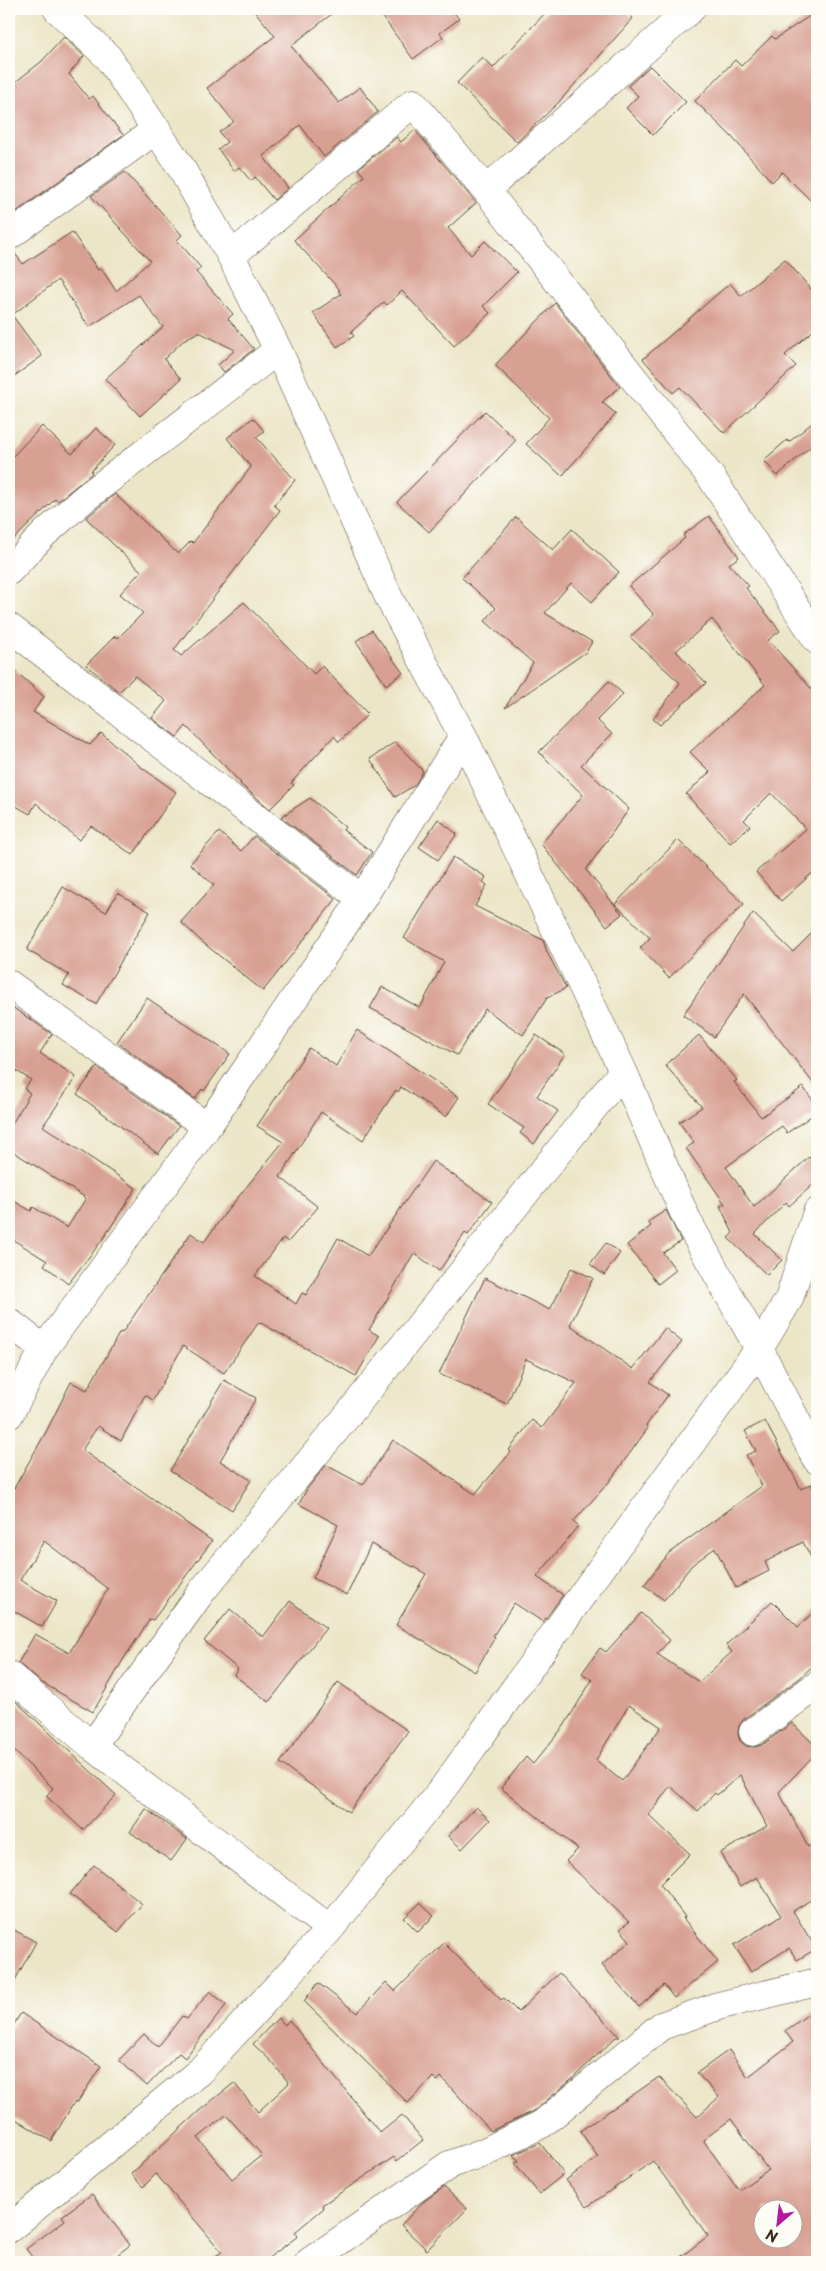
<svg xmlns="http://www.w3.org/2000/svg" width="826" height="2271" viewBox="0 0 826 2271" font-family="'Playpen Sans',sans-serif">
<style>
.building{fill:#d8a093;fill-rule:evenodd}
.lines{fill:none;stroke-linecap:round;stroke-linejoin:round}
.minor-casing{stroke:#564638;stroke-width:29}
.minor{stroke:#fff;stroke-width:28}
</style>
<rect width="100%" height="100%" fill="#fdfcf7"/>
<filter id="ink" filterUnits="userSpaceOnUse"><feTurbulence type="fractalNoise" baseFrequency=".02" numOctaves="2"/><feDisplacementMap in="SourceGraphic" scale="10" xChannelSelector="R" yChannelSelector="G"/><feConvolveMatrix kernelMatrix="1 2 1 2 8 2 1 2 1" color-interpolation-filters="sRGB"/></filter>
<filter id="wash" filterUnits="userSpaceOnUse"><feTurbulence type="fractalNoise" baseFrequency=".0096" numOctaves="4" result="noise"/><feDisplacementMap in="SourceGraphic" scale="20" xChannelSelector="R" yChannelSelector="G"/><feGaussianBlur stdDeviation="1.12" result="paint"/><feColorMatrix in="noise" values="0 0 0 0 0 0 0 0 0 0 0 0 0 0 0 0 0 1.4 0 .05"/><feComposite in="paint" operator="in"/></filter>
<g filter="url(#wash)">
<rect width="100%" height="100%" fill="#ece6c8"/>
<g id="blocks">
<path class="building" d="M 253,9 L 338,9 L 291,46 L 339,103 L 360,87 L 378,112 L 324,157 L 300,125 L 263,156 L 288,188 L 274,200 L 255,177 L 251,181 L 239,167 L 234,171 L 218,149 L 227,142 L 219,132 L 234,122 L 207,88 L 275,36 Z
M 377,9 L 451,9 L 459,19 L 440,33 L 443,37 L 413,59 Z
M 549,9 L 623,9 L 633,18 L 558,103 L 517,142 L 457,83 L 482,57 L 493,68 Z
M 811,15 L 817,24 L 817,207 L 782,172 L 772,182 L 731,136 L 695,101 L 735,60 L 741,66 L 772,36 L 775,39 Z
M 64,37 L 84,56 L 69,74 L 89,99 L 93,96 L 123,135 L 9,217 L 9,87 L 41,62 Z
M 650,66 L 686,102 L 653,135 L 626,108 L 638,96 L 628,86 Z
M 415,130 L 476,203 L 448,228 L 471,255 L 485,241 L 517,272 L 483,306 L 490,313 L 454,346 L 402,291 L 387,305 L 384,302 L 351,332 L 354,336 L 337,347 L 313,313 L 341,294 L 338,291 L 340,290 L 294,240 L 364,176 L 358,169 L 397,137 L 401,142 Z
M 125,172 L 182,235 L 177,240 L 201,268 L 196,272 L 233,314 L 228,319 L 254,349 L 224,372 L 218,365 L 235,350 L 199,332 L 185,339 L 164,359 L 181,379 L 140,416 L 105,379 L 163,327 L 139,295 L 89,327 L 58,280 L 12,315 L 42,356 L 9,380 L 9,251 L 13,251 L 23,264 L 72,232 L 98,270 L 101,268 L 116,291 L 150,261 L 91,196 Z
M 785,259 L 817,296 L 817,327 L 785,355 L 796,366 L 724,433 L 680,387 L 673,393 L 643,359 L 730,283 L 741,296 Z
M 555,303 L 620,387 L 602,402 L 616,414 L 562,476 L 526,444 L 549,418 L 495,365 Z
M 485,411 L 516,440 L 429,532 L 397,502 Z
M 253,418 L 264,431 L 256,437 L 295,480 L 274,505 L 280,510 L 174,650 L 181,656 L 244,602 L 314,674 L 322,666 L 368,714 L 339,742 L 334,736 L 291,783 L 294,785 L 270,809 L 240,784 L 241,783 L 186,726 L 177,737 L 152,718 L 166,701 L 135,676 L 119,692 L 86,665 L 115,636 L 118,638 L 143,613 L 120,594 L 141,571 L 86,518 L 115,494 L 178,554 L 191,541 L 193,543 L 251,467 L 227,438 Z
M 817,419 L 817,441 L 777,476 L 764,460 L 787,440 L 789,442 Z
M 42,426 L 72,454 L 96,428 L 115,445 L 91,471 L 92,473 L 58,501 L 55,499 L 9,544 L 9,460 Z
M 709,516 L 739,557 L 729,564 L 749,586 L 746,588 L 780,631 L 768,640 L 817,695 L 817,869 L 781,901 L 756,872 L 806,829 L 771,793 L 744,820 L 750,826 L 730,843 L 686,794 L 710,772 L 690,752 L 765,685 L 712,619 L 676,651 L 706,683 L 660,725 L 653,719 L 680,683 L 630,637 L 654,615 L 629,586 L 685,538 L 683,535 Z
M 516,517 L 553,550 L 572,529 L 619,572 L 592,602 L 571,583 L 545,613 L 592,642 L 586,652 L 505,708 L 533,663 L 485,621 L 496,608 L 462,578 Z
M 372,630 L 403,673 L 386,685 L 356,641 Z
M 9,665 L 44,697 L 33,712 L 90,745 L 101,733 L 141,767 L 176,792 L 133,855 L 91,826 L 79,840 L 36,803 L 30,814 L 9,802 Z
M 609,681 L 623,694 L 597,720 L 612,734 L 581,765 L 629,809 L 586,870 L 622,914 L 607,926 L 541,844 L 583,795 L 539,752 Z
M 395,742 L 423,771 L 415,785 L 395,797 L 370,759 Z
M 310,798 L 345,827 L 343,830 L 372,852 L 357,875 L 281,817 Z
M 438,819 L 457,834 L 438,860 L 419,847 Z
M 219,832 L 241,851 L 254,836 L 336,899 L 263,991 L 201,941 L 181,922 L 214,885 L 190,864 Z
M 678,840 L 744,904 L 669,978 L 640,948 L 650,938 L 615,904 Z
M 453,857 L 486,877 L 483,882 L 487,885 L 475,906 L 543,940 L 547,952 L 566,988 L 547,998 L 523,1035 L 485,1009 L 457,1055 L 370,1008 L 382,987 L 420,1008 L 444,962 L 404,938 Z
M 63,887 L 106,912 L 118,893 L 150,912 L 96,1004 L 63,985 L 69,975 L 27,950 Z
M 753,913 L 793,952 L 817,928 L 817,1088 L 744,994 L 714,1037 L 683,1015 Z
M 147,998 L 230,1054 L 204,1091 L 202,1089 L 195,1099 L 117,1042 Z
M 9,1005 L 52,1034 L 40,1053 L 76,1077 L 43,1126 L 136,1188 L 103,1239 L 68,1284 L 44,1265 L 47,1261 L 9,1237 L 9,1198 L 31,1211 L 33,1207 L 67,1228 L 86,1198 L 9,1149 L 9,1129 L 30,1093 L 24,1089 L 31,1080 L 9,1066 Z
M 357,1030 L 459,1097 L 446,1117 L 401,1087 L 398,1092 L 396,1090 L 363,1140 L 321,1112 L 280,1177 L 318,1207 L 288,1242 L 283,1238 L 255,1276 L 296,1304 L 302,1293 L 306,1295 L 338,1238 L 368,1256 L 433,1161 L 492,1202 L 468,1235 L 465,1233 L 439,1271 L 414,1253 L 369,1330 L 379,1336 L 356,1376 L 259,1322 L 224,1373 L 183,1346 L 153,1400 L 145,1395 L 121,1441 L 98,1426 L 82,1450 L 212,1541 L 153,1620 L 150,1619 L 123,1660 L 93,1712 L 41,1682 L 18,1663 L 35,1634 L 69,1653 L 108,1589 L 44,1541 L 20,1580 L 57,1601 L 42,1627 L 9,1608 L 9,1497 L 46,1432 L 71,1382 L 87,1390 L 120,1332 L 122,1333 L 191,1233 L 204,1242 L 226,1212 L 283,1142 L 257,1126 L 309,1048 L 336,1066 Z
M 536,1035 L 565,1054 L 537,1096 L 558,1111 L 534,1144 L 520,1133 L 524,1128 L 488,1104 Z
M 699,1035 L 737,1080 L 734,1082 L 761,1117 L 803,1087 L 817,1106 L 817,1112 L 787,1133 L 782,1126 L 726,1167 L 754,1207 L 809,1157 L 817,1166 L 814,1173 L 817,1181 L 789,1206 L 786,1202 L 755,1234 L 782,1260 L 767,1275 L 728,1238 L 733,1233 L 720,1206 L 725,1204 L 686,1148 L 694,1143 L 679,1122 L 702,1107 L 665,1065 Z
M 97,1067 L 179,1126 L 158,1154 L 77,1094 Z
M 666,1210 L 681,1241 L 663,1253 L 676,1270 L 658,1284 L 627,1245 L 651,1226 L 648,1222 Z
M 606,1243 L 620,1253 L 604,1275 L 590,1264 Z
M 571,1268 L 593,1278 L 570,1325 L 633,1369 L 665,1328 L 682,1342 L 650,1382 L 668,1395 L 646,1426 L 648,1428 L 609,1482 L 573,1522 L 578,1526 L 537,1577 L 563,1595 L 543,1622 L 514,1603 L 493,1636 L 495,1637 L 475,1672 L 396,1625 L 426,1574 L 371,1544 L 347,1595 L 313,1578 L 338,1525 L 299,1504 L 307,1489 L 326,1465 L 363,1485 L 393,1440 L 475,1494 L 511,1452 L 509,1450 L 532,1420 L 542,1428 L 576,1383 L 526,1359 L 507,1404 L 439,1374 L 485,1278 L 550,1310 Z
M 224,1380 L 256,1398 L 220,1461 L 251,1480 L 232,1510 L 170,1471 Z
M 765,1421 L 801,1489 L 811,1484 L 817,1496 L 817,1569 L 803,1542 L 765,1562 L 769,1571 L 736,1588 L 715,1548 L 692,1565 L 664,1600 L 644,1585 L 669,1553 L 762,1486 L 746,1455 L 756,1451 L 745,1431 Z
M 290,1601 L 326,1628 L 269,1702 L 234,1675 L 238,1669 L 204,1641 L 230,1609 L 263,1637 Z
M 772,1601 L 798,1627 L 817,1609 L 817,1637 L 815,1639 L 817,1662 L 800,1678 L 744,1719 L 739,1726 L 738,1734 L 740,1741 L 746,1746 L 755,1747 L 762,1745 L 792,1723 L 817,1747 L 817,1752 L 779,1792 L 808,1847 L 817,1842 L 817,1896 L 793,1911 L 816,1949 L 797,1960 L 789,1948 L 751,1972 L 734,1945 L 781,1916 L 757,1877 L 740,1887 L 720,1853 L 767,1826 L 740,1775 L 717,1795 L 715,1793 L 698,1811 L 670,1786 L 649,1815 L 690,1854 L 660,1884 L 685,1917 L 683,1918 L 718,1962 L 674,1998 L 664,1985 L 639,2007 L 602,1965 L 630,1941 L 620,1929 L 629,1922 L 566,1861 L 578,1849 L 501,1788 L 526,1757 L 533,1764 L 564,1726 L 592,1680 L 582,1673 L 600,1648 L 606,1652 L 641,1613 L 670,1640 L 657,1654 L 699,1682 L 732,1652 L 726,1645 ZM 629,1705 L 661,1727 L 622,1781 L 596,1760 Z
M 338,1682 L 408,1731 L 349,1812 L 280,1763 Z
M 9,1695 L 116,1795 L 83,1830 L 46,1796 L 53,1788 L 9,1746 Z
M 476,1807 L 490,1820 L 462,1849 L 448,1836 Z
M 146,1809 L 187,1839 L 171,1861 L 130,1832 Z
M 94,1865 L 142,1904 L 118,1932 L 70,1894 Z
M 420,1903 L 434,1916 L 418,1932 L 404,1918 Z
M 9,1927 L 36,1942 L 9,1991 Z
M 444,1943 L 501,2000 L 504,1998 L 518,2012 L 559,1973 L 620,2037 L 616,2037 L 570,2081 L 534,2111 L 491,2131 L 441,2077 L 437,2081 L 433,2077 L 408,2103 L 304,2001 L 318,1983 L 357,2013 L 386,1982 L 395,1991 Z
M 210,1991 L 226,2005 L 185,2058 L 179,2053 L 147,2086 L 119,2060 L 144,2034 L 158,2047 L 182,2016 L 187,2019 Z
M 817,2008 L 817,2262 L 674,2262 L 708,2236 L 653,2161 L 587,2207 L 566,2180 L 598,2157 L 580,2131 L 659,2077 L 697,2117 L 719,2097 L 697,2073 L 729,2050 L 748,2077 L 793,2042 L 785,2031 ZM 731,2119 L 768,2170 L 739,2190 L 703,2140 ZM 764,2208 L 794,2208 L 794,2238 L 764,2238 Z
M 21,2013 L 101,2066 L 77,2103 L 75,2101 L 51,2141 L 9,2115 L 9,2032 Z
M 278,2018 L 285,2025 L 289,2020 L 380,2133 L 402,2115 L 423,2140 L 397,2161 L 394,2157 L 322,2205 L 324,2208 L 295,2232 L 298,2236 L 263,2262 L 207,2262 L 222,2252 L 156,2174 L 143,2187 L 131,2174 L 199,2111 L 234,2083 L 258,2112 L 289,2083 L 271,2061 L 253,2044 ZM 226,2115 L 262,2155 L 232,2179 L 198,2138 Z
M 540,2143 L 564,2174 L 539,2194 L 515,2163 L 519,2161 L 513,2155 Z
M 444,2187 L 467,2209 L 427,2250 L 401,2225 L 423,2202 Z
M 92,2194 L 130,2245 L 108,2262 L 36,2262 L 26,2249 L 65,2220 L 62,2216 Z"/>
</g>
</g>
<g filter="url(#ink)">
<use href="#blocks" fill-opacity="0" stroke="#564638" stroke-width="1"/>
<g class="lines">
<g class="minor-casing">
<path id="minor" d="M 57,9 L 108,57 L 180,166 L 231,256 L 278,350 L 389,598 L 463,736 L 623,1071 L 687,1220 L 759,1349 L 817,1460
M 486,190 L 691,9
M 9,236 L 157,129
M 231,256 L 413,103 L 486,190 L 711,477 L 817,640
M 9,571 L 44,534 L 85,498 L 278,350
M 9,627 L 362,899
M 9,984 L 207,1127
M 9,1322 L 44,1349
M 9,1415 L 44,1349 L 207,1127 L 362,899 L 463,736
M 9,1675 L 92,1746 L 330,1929
M 753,1732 L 817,1685
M 92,1746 L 202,1591 L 348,1415 L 623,1071
M 9,2229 L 200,2071 L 330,1929 L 444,1787 L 759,1349 L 789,1299 L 817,1212
M 309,2262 L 449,2165 L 484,2152 L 542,2124 L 661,2026 L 718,2006 L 817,1982"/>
</g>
<use href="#minor" class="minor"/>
</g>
</g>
<rect width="826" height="2271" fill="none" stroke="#fdfcf7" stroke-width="30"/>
<g transform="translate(778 2224) rotate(208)"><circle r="24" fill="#fdfcf7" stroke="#afa8a0"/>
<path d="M0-4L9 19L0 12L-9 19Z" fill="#b5179e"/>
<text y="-8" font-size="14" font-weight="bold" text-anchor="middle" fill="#3b2a1e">N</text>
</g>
</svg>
